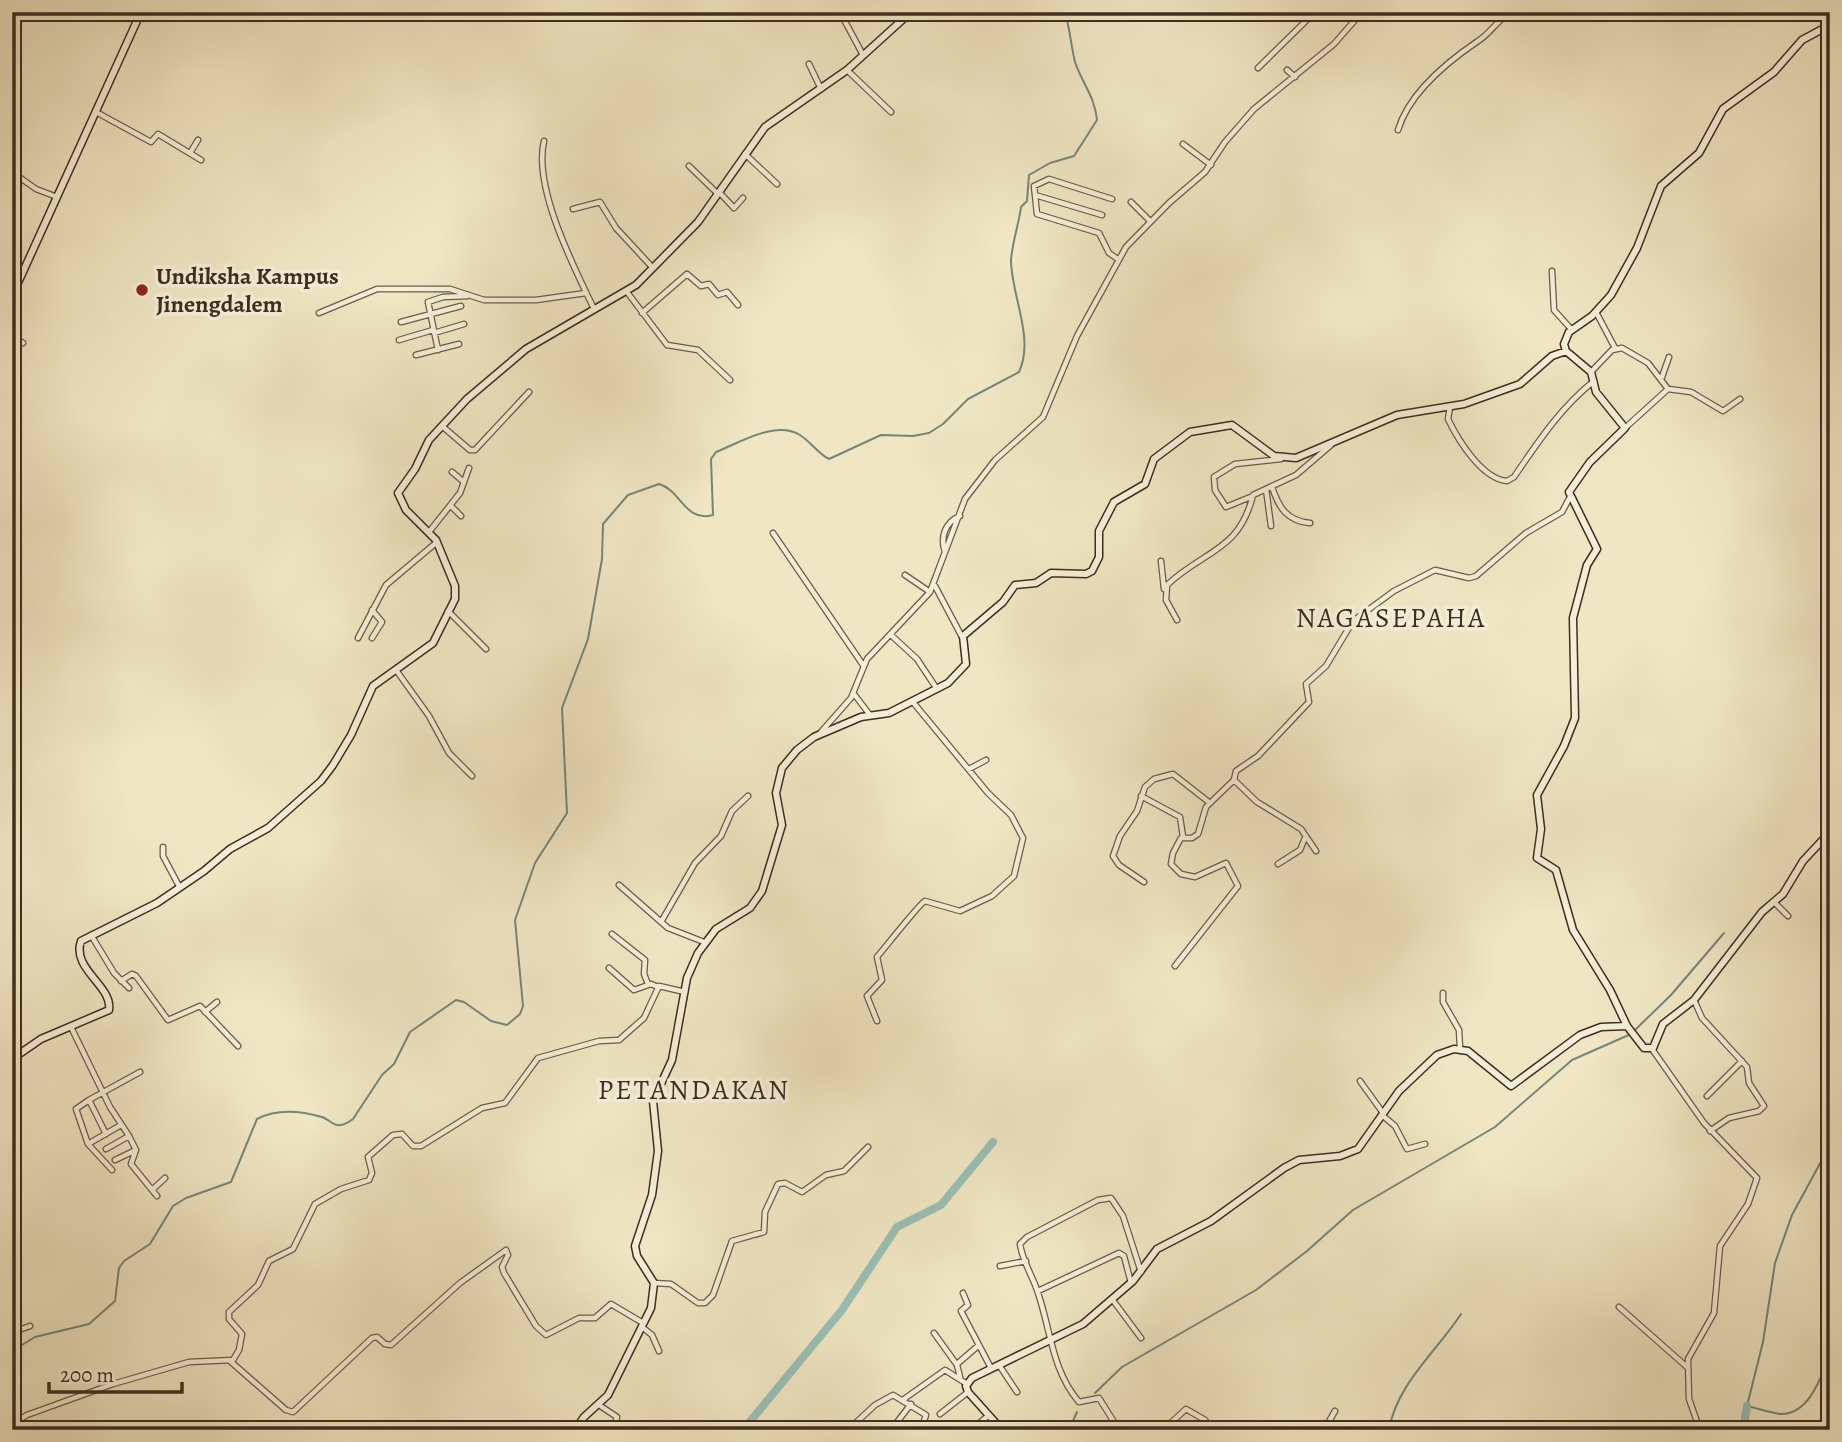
<svg xmlns="http://www.w3.org/2000/svg" width="1842" height="1442" viewBox="0 0 1842 1442" font-family="Alegreya,serif">
<style>
.lines{fill:none;stroke-linecap:round;stroke-linejoin:round}
.stream{stroke:#76857a;stroke-width:2}
.river{stroke:#9abfb6;stroke-width:8}
.street-casing{stroke:#6b5b49;stroke-width:7}
.secondary-casing{stroke:#3f2d20;stroke-width:9}
.street{stroke:#f5efd8;stroke-width:4.5}
.secondary{stroke:#f5efd8;stroke-width:6}
.poi-dot{fill:#8f2418;stroke:#f5efd8;stroke-width:2.5}
.labels{text-anchor:middle;dominant-baseline:central;stroke-width:7;stroke-linejoin:round;paint-order:stroke}
.poi-label{font-size:24px;font-weight:bold;fill:#3f2d20;stroke:#f5efd8;text-anchor:start}
.quarter-label{font-size:28px;letter-spacing:2px;fill:#3f2d20;stroke:#f5efd8}
</style>
<rect width="100%" height="100%" fill="#f0e6c3"/>
<filter id="stains"><feTurbulence type="fractalNoise" baseFrequency=".00286" numOctaves="4"/><feColorMatrix values="0 0 0 0 .2 0 0 0 0 .09 0 0 0 0 .02 0 0 0 .5 -.17"/></filter>
<radialGradient id="worn" r=".72"><stop offset=".6" stop-color="#630" stop-opacity="0"/><stop offset="1" stop-color="#630" stop-opacity=".3"/></radialGradient>
<g class="lines">
<path class="stream" d="M 1635,1030 L 1671,995 L 1724,933
M 1830,1145 L 1792,1215 L 1775,1263 L 1763,1342 L 1747,1406 C 1757,1408 1770,1413 1781,1414 C 1810,1414 1821,1376 1830,1356
M 12,1351 L 35,1337 L 89,1324 L 115,1301 L 119,1268 L 124,1261 L 150,1244 L 173,1206 L 186,1198 L 231,1182 L 257,1119 C 278,1108 301,1111 322,1117 C 328,1119 332,1124 337,1125 C 342,1126 349,1122 353,1119 L 382,1075 L 394,1064 L 410,1032 L 456,1000 L 464,1002 L 491,1021 L 507,1025 L 520,1014 L 523,1006 L 515,920 L 535,863 L 567,813 L 562,708 L 588,639 L 602,559 L 603,524 L 628,495 L 659,484 C 681,490 685,523 713,515 L 711,459 L 716,452 C 739,443 775,420 800,435 C 811,442 817,453 829,459 L 881,435 L 913,436 L 929,433 L 943,424 L 968,399 L 1019,372 C 1035,338 1011,295 1011,260 C 1012,244 1019,223 1021,207 L 1027,201 L 1029,175 L 1050,163 L 1074,156 L 1097,120 C 1095,97 1082,83 1075,62 C 1071,46 1070,29 1065,12
M 1095,1393 L 1122,1367 L 1256,1290 L 1307,1251 L 1353,1210 L 1495,1127 L 1572,1060 L 1631,1034
M 1069,1430 L 1077,1412
M 1389,1430 C 1396,1385 1437,1351 1461,1314"/>
<path class="river" d="M 743,1430 L 842,1310 L 897,1227 L 941,1205 L 993,1142
M 1743,1430 L 1747,1406"/>
<g class="street-casing">
<path id="street" d="M 840,12 L 863,55
M 1351,12 L 1358,18
M 809,64 L 821,89
M 1258,68 L 1315,12
M 847,70 L 891,112
M 1287,70 L 1295,77
M 96,112 L 151,142 L 158,134 L 201,160
M 1398,130 C 1409,93 1447,62 1478,41 C 1491,33 1496,21 1511,12
M 544,141 C 533,188 574,267 594,309
M 1183,144 L 1211,165
M 190,153 L 198,140
M 745,154 L 777,184
M 689,166 L 718,194
M 12,172 L 36,189 L 57,197
M 720,193 L 734,208 L 743,198
M 1035,195 L 1034,186 L 1049,179 L 1112,199
M 1131,202 L 1150,221
M 573,209 L 600,202 L 616,228 L 653,268
M 1102,215 L 1035,195 L 1037,214 L 1099,233 L 1109,253 L 1119,260
M 1552,271 L 1554,310 L 1572,330
M 627,292 L 667,345 L 698,350 L 730,380
M 1596,312 L 1615,348
M 319,313 L 377,289 L 450,289 L 484,300 L 536,300 L 586,293
M 642,313 L 687,274 L 701,286 L 709,284 L 718,295 L 727,292 L 738,305
M 401,322 L 461,306
M 434,333 L 464,324
M 12,336 L 23,343
M 399,340 L 433,330
M 438,350 L 428,302 L 443,297 L 468,296
M 416,355 L 459,344
M 1591,372 L 1612,350 L 1622,348 L 1648,363 L 1668,389
M 1662,377 L 1669,357
M 1450,407 L 1448,419 C 1458,440 1482,479 1507,481 L 1514,477 C 1538,442 1560,408 1594,381
M 442,426 L 470,450 L 475,450 L 529,392
M 1625,428 L 1668,389 L 1691,392 L 1723,411 L 1740,399
M 452,472 L 464,482
M 1272,487 C 1279,508 1287,521 1310,523
M 1266,489 L 1271,526
M 1253,496 L 1226,507 L 1215,490 L 1214,477 L 1235,464 L 1281,459
M 451,506 L 461,516
M 429,532 L 460,493 L 469,468
M 773,533 L 863,665
M 945,552 C 940,537 945,522 960,516
M 1161,561 L 1164,589
M 905,575 L 930,592
M 935,586 L 962,637
M 372,610 L 382,622 L 372,638
M 448,611 L 486,649
M 1177,620 L 1166,600 L 1167,585 C 1204,550 1239,552 1253,495 L 1296,475 L 1331,445
M 891,635 L 917,659 L 937,689
M 358,638 L 386,585 L 437,542
M 396,670 L 429,716 L 449,753 L 472,776
M 854,694 L 870,715
M 821,732 L 851,698 L 867,659 L 930,592 L 965,499 L 995,460 L 1043,417 L 1077,336 L 1126,247 L 1169,203 L 1205,172 L 1225,142 L 1254,109 L 1334,44 L 1362,12
M 969,769 L 986,760
M 1234,780 L 1257,802 L 1301,829 L 1316,851
M 1141,796 L 1180,817 L 1183,837
M 163,847 L 163,856 L 179,886
M 1278,864 L 1300,850 L 1305,838
M 1144,882 L 1119,865 L 1113,856 L 1120,836 L 1137,811 L 1145,787 L 1154,779 L 1173,774 L 1210,803
M 619,885 L 668,928 L 704,942
M 1774,902 L 1788,916
M 661,922 L 695,863 L 721,836 L 732,811 L 748,796
M 612,934 L 645,960 L 644,974 L 648,984
M 91,935 L 114,973 L 129,988
M 1175,966 L 1238,886 L 1226,863 L 1195,877 L 1181,874 L 1171,864 L 1173,853 L 1181,838 L 1192,838 L 1198,834 L 1206,807 L 1234,780 L 1236,771 L 1258,756 L 1309,702 L 1306,684 L 1326,666 L 1353,621 L 1394,591 L 1435,570 L 1469,578 L 1476,576 L 1526,533 L 1562,512 L 1570,497
M 609,968 L 634,990 L 651,984 L 658,987
M 121,981 L 132,974 L 136,976 L 168,1020 L 200,1006 L 238,1046
M 1443,993 L 1443,1002 L 1459,1030 L 1460,1048
M 1694,1000 L 1702,1018 L 1747,1067 L 1749,1083 L 1764,1106 L 1759,1111 L 1729,1118 L 1710,1131
M 205,1012 L 217,1002
M 877,1021 L 867,996 L 882,980 L 877,957 C 884,949 920,903 925,901 L 960,911 L 992,896 L 1014,876 L 1023,838 L 1011,815 L 988,793 L 912,701
M 71,1027 L 110,1107 L 129,1136 L 106,1149
M 1652,1049 L 1704,1123 L 1757,1178 L 1748,1204 L 1720,1246 L 1714,1313 L 1688,1359 L 1689,1399 L 1700,1430
M 1360,1081 L 1383,1113
M 1707,1096 L 1742,1061
M 1382,1115 L 1395,1126 L 1407,1149 L 1425,1144
M 106,1134 L 89,1100 L 140,1072
M 88,1144 L 76,1109 L 89,1100
M 136,1150 L 131,1164 L 157,1196
M 115,1160 L 136,1150 L 129,1136
M 112,1170 L 88,1144 L 121,1125
M 152,1190 L 165,1178
M 1000,1266 L 1026,1261
M 654,1283 L 671,1284 L 698,1303 L 705,1303 L 713,1295 L 732,1241 L 764,1232 L 765,1212 L 778,1184 L 785,1183 L 802,1192 L 826,1175 L 844,1171 L 868,1147
M 1038,1291 L 1119,1253 L 1124,1256 L 1131,1283
M 963,1293 L 968,1305 L 961,1311 L 991,1368
M 1112,1299 L 1141,1338
M 1619,1307 L 1687,1367
M 642,1327 L 652,1335 L 659,1351
M 934,1333 L 957,1365 L 960,1377
M 12,1337 L 19,1330 L 30,1326
M 230,1361 L 286,1410 L 293,1412 L 372,1338 L 377,1337 L 385,1344 L 391,1345 L 460,1283 L 506,1250 L 508,1255 L 502,1267 L 504,1273 L 536,1326 L 546,1335 L 579,1318 L 595,1318 L 611,1304 L 643,1323
M 957,1364 L 979,1345
M 999,1365 L 1017,1392
M 904,1399 L 945,1370 L 967,1384
M 599,1405 L 617,1417 L 613,1430
M 940,1414 L 968,1392
M 21,1430 L 15,1422 L 27,1415 L 113,1384 L 189,1362 L 233,1360 L 239,1350 L 242,1334 L 229,1319 L 229,1312 L 258,1285 L 269,1261 L 293,1249 L 315,1204 L 341,1189 L 369,1180 L 372,1173 L 368,1157 L 393,1135 L 402,1134 L 413,1146 L 421,1146 L 482,1108 L 505,1103 L 538,1058 L 599,1041 L 619,1040 L 644,1018 L 659,986 L 685,992
M 848,1430 L 875,1405 L 893,1395 L 926,1415 L 921,1430
M 891,1430 L 911,1404
M 971,1430 L 989,1415
M 1119,1430 L 1099,1398 L 1079,1402 C 1051,1369 1051,1329 1037,1290 C 1032,1275 1022,1260 1020,1244 L 1027,1237 L 1098,1200 L 1111,1198 L 1123,1216 L 1141,1272
M 1163,1430 L 1186,1409 L 1205,1420 L 1211,1430
M 1324,1430 L 1335,1411"/>
</g>
<g class="secondary-casing">
<path id="secondary" d="M 12,296 L 141,12
M 1566,351 L 1591,372 L 1596,392 L 1625,428 L 1590,462 L 1569,492 L 1597,549 L 1587,565 L 1573,618 L 1575,718 L 1564,746 L 1537,795 L 1541,829 L 1537,858 L 1556,870 L 1573,930 L 1610,990 L 1627,1026 L 1644,1048 L 1653,1048 L 1663,1024 L 1694,1000 L 1762,912 L 1783,894 L 1803,861 L 1830,832
M 1566,351 L 1564,344 L 1569,332 L 1592,316 L 1611,295 L 1637,248 L 1661,186 L 1699,153 L 1723,109 L 1774,72 L 1802,40 L 1830,25
M 12,1059 L 41,1039 L 109,1010 C 113,986 71,969 81,941 L 157,903 L 204,871 L 230,849 L 268,828 L 321,781 L 333,765 L 351,735 L 373,686 L 433,643 L 455,599 L 455,586 L 436,540 L 406,510 L 398,493 L 415,469 L 429,440 L 467,399 L 526,349 L 636,285 L 698,222 L 765,127 L 847,70 L 911,12
M 575,1430 L 584,1417 L 608,1395 L 651,1308 L 654,1283 L 637,1256 L 635,1246 L 652,1195 L 658,1151 L 653,1101 L 672,1060 L 687,978 L 698,953 L 716,929 L 750,908 L 762,891 L 782,825 L 776,793 L 782,768 L 797,750 L 814,737 L 861,717 L 889,713 L 948,683 L 966,664 L 963,636 L 1003,602 L 1015,585 L 1036,583 L 1051,573 L 1086,574 L 1092,571 L 1099,557 L 1099,531 L 1114,502 L 1145,484 L 1154,459 L 1190,432 L 1232,425 L 1274,456 L 1296,458 L 1397,415 L 1464,404 L 1520,384 L 1552,356 L 1566,351
M 1002,1430 L 968,1392 L 966,1386 L 972,1378 L 1083,1324 L 1133,1281 L 1157,1249 L 1211,1221 L 1284,1168 L 1299,1160 L 1340,1156 L 1358,1149 L 1399,1091 L 1437,1055 L 1454,1049 L 1468,1051 L 1511,1086 L 1580,1035 L 1601,1027 L 1627,1026"/>
</g>
<use href="#street" class="street"/>
<use href="#secondary" class="secondary"/>
</g>
<circle class="poi-dot" cx="142" cy="290" r="7"/>
<g class="labels">
<g class="poi-label">
<text x="156" y="276">Undiksha Kampus<tspan x="156" dy="28">Jinengdalem</tspan></text>
</g>
<g class="quarter-label">
<text x="1391" y="618">NAGASEPAHA</text>
<text x="694" y="1090">PETANDAKAN</text>
</g>
</g>
<rect width="1842" height="1442" fill="none" stroke="#f0e6c3" stroke-width="42"/>
<rect x="14" y="14" width="1814" height="1414" fill="none" stroke="#3f2d20" stroke-width="3.5"/>
<rect x="21" y="21" width="1800" height="1400" fill="none" stroke="#3f2d20" stroke-width="2"/>
<path d="M49 1382v10h133v-10" fill="none" stroke="#3f2d20" stroke-width="3.5"/>
<text x="60" y="1382" font-size="21" fill="#3f2d20" stroke="#f5efd8" stroke-width="5" paint-order="stroke">200 m</text>
<rect width="100%" height="100%" filter="url(#stains)"/>
<rect width="100%" height="100%" fill="url(#worn)"/>
</svg>
